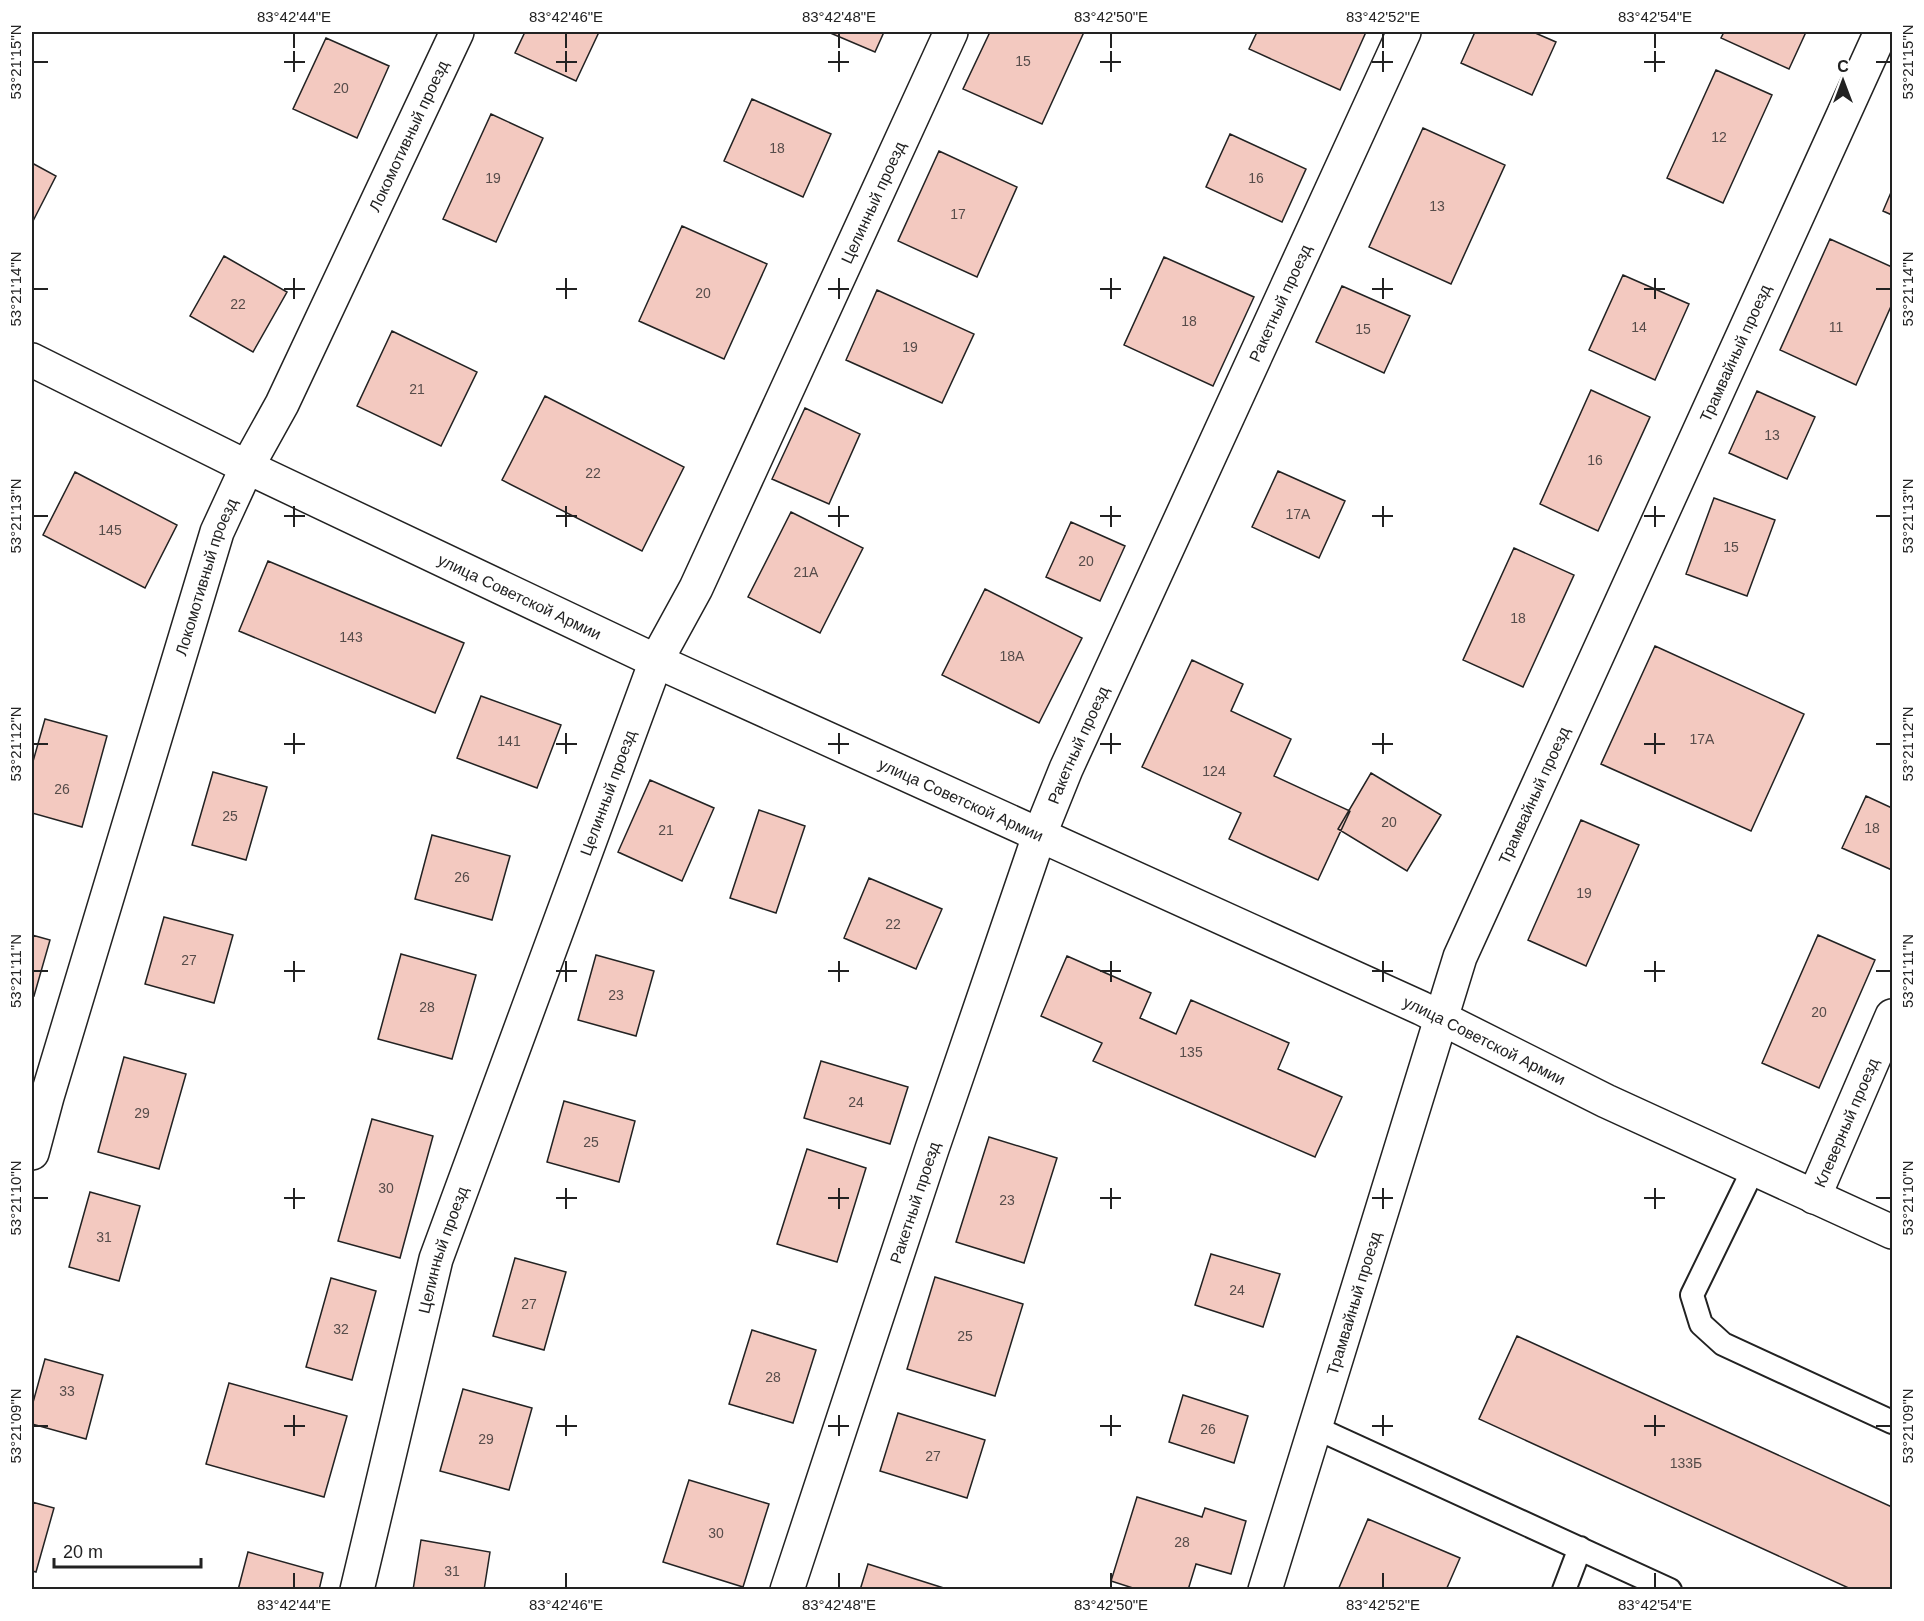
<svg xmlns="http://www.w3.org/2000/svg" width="1924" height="1621" viewBox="0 0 1924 1621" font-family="Helvetica,sans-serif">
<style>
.building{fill:#f3c9c0;stroke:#222;stroke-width:1.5}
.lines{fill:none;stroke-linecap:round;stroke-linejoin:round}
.lane-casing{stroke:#222;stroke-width:26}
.street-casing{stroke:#222;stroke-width:36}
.secondary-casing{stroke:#222;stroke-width:36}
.lane{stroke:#fff;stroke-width:22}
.street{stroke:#fff;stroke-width:33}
.secondary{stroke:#fff;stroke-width:33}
.ticks{fill:none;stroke:#222;stroke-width:2}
.labels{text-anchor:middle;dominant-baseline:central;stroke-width:4.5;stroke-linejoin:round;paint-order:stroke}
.number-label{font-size:14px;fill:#564c4a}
.street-label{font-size:16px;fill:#222;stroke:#fff}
.neatline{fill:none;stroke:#222;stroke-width:2}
.ticks-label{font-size:15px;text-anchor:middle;fill:#222}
</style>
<rect width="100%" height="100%" fill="#fff"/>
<path class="building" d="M 525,32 L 599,32 L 576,81 L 515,53 Z
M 828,32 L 884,32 L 875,52 Z
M 990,32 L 1084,32 L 1042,124 L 963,89 Z
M 1257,32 L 1366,32 L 1340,90 L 1249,49 Z
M 1475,32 L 1533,32 L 1556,42 L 1532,95 L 1461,63 Z
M 1724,32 L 1806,32 L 1789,69 L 1721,38 Z
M 326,38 L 389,66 L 357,138 L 293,109 Z
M 1716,70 L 1772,95 L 1723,203 L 1667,178 Z
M 752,99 L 831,134 L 803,197 L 724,161 Z
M 491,114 L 543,138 L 496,242 L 443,219 Z
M 1423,128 L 1505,165 L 1451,284 L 1369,247 Z
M 1230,134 L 1306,169 L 1282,222 L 1206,187 Z
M 939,151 L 1017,187 L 977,277 L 898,241 Z
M 32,163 L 56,176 L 32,223 Z
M 1892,190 L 1892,215 L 1883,211 Z
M 682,226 L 767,264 L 724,359 L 639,321 Z
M 1830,239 L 1892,267 L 1892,304 L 1856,385 L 1780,350 Z
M 224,256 L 287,292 L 253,352 L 190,316 Z
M 1164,257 L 1254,297 L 1213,386 L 1124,345 Z
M 1623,275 L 1689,304 L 1655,380 L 1589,350 Z
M 1342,286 L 1410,316 L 1384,373 L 1316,342 Z
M 877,290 L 974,334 L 942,403 L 846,360 Z
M 392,331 L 477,372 L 441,446 L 357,406 Z
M 1591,390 L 1650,417 L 1598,531 L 1540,504 Z
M 1757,391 L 1815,417 L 1787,479 L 1729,453 Z
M 545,396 L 684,467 L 642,551 L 502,480 Z
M 805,408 L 860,434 L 829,504 L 772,479 Z
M 1278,471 L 1345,501 L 1319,558 L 1252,527 Z
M 75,472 L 177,525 L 145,588 L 43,535 Z
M 1714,498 L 1775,520 L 1747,596 L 1686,574 Z
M 791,512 L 863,548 L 820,633 L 748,597 Z
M 1071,522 L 1125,546 L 1100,601 L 1046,577 Z
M 1514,548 L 1574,575 L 1523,687 L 1463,660 Z
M 268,561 L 464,643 L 435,713 L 239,631 Z
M 985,589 L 1082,638 L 1039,723 L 942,675 Z
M 1655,646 L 1804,714 L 1751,831 L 1601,764 Z
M 1192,660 L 1243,684 L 1231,711 L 1291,739 L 1274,776 L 1350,811 L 1318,880 L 1229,839 L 1241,813 L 1142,767 Z
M 481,696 L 561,725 L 537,788 L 457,758 Z
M 45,719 L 107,736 L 82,827 L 32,813 L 32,765 Z
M 213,772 L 267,787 L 246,860 L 192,845 Z
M 1371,773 L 1441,815 L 1407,871 L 1338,829 Z
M 650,780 L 714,808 L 682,881 L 618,852 Z
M 1866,796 L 1892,808 L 1892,870 L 1842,848 Z
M 759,810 L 805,826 L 776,913 L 730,898 Z
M 1581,820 L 1639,845 L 1586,966 L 1528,940 Z
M 432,835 L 510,856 L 492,920 L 415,899 Z
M 869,878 L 942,909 L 916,969 L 844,938 Z
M 164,917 L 233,935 L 214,1003 L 145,984 Z
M 32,935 L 50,940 L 34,996 L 32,995 Z
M 1818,935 L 1875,960 L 1819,1088 L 1762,1063 Z
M 401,954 L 476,975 L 452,1059 L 378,1039 Z
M 596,955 L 654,971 L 636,1036 L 578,1020 Z
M 1067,956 L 1151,993 L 1140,1018 L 1176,1034 L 1191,1000 L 1289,1043 L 1278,1069 L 1342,1097 L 1315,1157 L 1093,1061 L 1102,1043 L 1041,1016 Z
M 124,1057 L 186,1074 L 159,1169 L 98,1152 Z
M 821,1061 L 908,1087 L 890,1144 L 804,1118 Z
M 564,1101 L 635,1121 L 619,1182 L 547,1162 Z
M 372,1119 L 433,1136 L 400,1258 L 338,1241 Z
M 989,1137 L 1057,1158 L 1024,1263 L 956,1242 Z
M 807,1149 L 866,1168 L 837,1262 L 777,1244 Z
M 90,1192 L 140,1206 L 119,1281 L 69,1267 Z
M 1211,1254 L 1280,1274 L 1263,1327 L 1195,1305 Z
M 515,1258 L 566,1272 L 544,1350 L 493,1336 Z
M 935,1277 L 1023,1304 L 995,1396 L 907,1369 Z
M 331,1278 L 376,1291 L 352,1380 L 306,1367 Z
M 752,1330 L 816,1350 L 793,1423 L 729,1404 Z
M 1517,1336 L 1892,1507 L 1892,1590 L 1853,1590 L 1479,1419 Z
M 45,1359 L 103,1375 L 86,1439 L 32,1424 L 32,1406 Z
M 229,1383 L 347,1416 L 324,1497 L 206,1464 Z
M 463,1389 L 532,1408 L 509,1490 L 440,1471 Z
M 1183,1395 L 1248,1416 L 1234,1463 L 1169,1442 Z
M 898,1413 L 985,1440 L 967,1498 L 880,1471 Z
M 689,1480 L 769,1504 L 743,1587 L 663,1562 Z
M 1137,1497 L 1202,1517 L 1205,1508 L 1246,1521 L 1231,1574 L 1196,1564 L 1188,1590 L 1139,1590 L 1111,1581 Z
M 32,1502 L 54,1508 L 36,1572 L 32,1571 Z
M 1368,1519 L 1460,1558 L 1446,1590 L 1338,1590 Z
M 421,1540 L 490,1552 L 484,1590 L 413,1590 Z
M 248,1552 L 323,1573 L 319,1590 L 238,1590 Z
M 868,1564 L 950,1590 L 860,1590 Z"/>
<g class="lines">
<g class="lane-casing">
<path id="lane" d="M 1753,1170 L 1692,1295 L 1701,1324 L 1723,1344 L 1892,1422
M 1314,1427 L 1670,1590
M 1564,1590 L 1580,1548"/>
</g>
<g class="street-casing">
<g id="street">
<path id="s1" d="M 32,1153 L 47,1097 L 217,532 L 247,467 L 282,404 L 457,32"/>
<path id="s2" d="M 1814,1197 L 1892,1016"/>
<path id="s3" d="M 357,1590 L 436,1259 L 656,661 L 696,588 L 951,32"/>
<path id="s4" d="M 787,1590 L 932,1149 L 1039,836 L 1066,769 L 1404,32"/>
<path id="s5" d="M 1265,1590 L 1460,957 L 1881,32"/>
</g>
</g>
<g class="secondary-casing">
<g id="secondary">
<path id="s6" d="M 32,360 L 247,467 L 656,661 L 1421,1008 L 1606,1101 L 1892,1232"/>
</g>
</g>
<use href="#lane" class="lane"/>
<use href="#street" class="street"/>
<use href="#secondary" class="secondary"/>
</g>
<path class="ticks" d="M 294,33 L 294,48M 566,33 L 566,48M 839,33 L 839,48M 1111,33 L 1111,48M 1383,33 L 1383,48M 1655,33 L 1655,48M 294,51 L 294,72M 566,51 L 566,72M 839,51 L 839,72M 1111,51 L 1111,72M 1383,51 L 1383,72M 1655,51 L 1655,72M 33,62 L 48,62M 284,62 L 305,62M 556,62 L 577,62M 828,62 L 849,62M 1100,62 L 1121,62M 1372,62 L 1393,62M 1644,62 L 1665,62M 1876,62 L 1891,62M 294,278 L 294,299M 566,278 L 566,299M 839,278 L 839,299M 1111,278 L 1111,299M 1383,278 L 1383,299M 1655,278 L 1655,299M 33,289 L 48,289M 284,289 L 305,289M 556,289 L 577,289M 828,289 L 849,289M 1100,289 L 1121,289M 1372,289 L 1393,289M 1644,289 L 1665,289M 1876,289 L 1891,289M 294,506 L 294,527M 566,506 L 566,527M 839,506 L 839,527M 1111,506 L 1111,527M 1383,506 L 1383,527M 1655,506 L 1655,527M 33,516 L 48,516M 284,516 L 305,516M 556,516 L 577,516M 828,516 L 849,516M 1100,516 L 1121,516M 1372,516 L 1393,516M 1644,516 L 1665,516M 1876,516 L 1891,516M 294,733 L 294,754M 566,733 L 566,754M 839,733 L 839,754M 1111,733 L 1111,754M 1383,733 L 1383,754M 1655,733 L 1655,754M 33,744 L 48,744M 284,744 L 305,744M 556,744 L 577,744M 828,744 L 849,744M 1100,744 L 1121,744M 1372,744 L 1393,744M 1644,744 L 1665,744M 1876,744 L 1891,744M 294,961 L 294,982M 566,961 L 566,982M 839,961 L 839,982M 1111,961 L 1111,982M 1383,961 L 1383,982M 1655,961 L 1655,982M 33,971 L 48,971M 284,971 L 305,971M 556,971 L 577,971M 828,971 L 849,971M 1100,971 L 1121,971M 1372,971 L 1393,971M 1644,971 L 1665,971M 1876,971 L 1891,971M 294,1188 L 294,1209M 566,1188 L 566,1209M 839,1188 L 839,1209M 1111,1188 L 1111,1209M 1383,1188 L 1383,1209M 1655,1188 L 1655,1209M 33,1198 L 48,1198M 284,1198 L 305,1198M 556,1198 L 577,1198M 828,1198 L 849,1198M 1100,1198 L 1121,1198M 1372,1198 L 1393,1198M 1644,1198 L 1665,1198M 1876,1198 L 1891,1198M 294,1415 L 294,1436M 566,1415 L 566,1436M 839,1415 L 839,1436M 1111,1415 L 1111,1436M 1383,1415 L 1383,1436M 1655,1415 L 1655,1436M 33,1426 L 48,1426M 284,1426 L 305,1426M 556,1426 L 577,1426M 828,1426 L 849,1426M 1100,1426 L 1121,1426M 1372,1426 L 1393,1426M 1644,1426 L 1665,1426M 1876,1426 L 1891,1426M 294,1573 L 294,1588M 566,1573 L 566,1588M 839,1573 L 839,1588M 1111,1573 L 1111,1588M 1383,1573 L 1383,1588M 1655,1573 L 1655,1588"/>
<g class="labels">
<g class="number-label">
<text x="1023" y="61">15</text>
<text x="341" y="88">20</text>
<text x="1719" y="137">12</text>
<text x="777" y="148">18</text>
<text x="493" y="178">19</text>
<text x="1256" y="178">16</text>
<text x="1437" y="206">13</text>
<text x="958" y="214">17</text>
<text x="703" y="293">20</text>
<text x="238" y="304">22</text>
<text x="1189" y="321">18</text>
<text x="1639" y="327">14</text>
<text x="1836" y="327">11</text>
<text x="1363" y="329">15</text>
<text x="910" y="347">19</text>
<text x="417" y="389">21</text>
<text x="1772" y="435">13</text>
<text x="1595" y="460">16</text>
<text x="593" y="473">22</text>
<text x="1298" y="514">17А</text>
<text x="110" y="530">145</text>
<text x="1731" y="547">15</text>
<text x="1086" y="561">20</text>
<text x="806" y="572">21А</text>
<text x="1518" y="618">18</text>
<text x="351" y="637">143</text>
<text x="1012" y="656">18А</text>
<text x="1702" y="739">17А</text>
<text x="509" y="741">141</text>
<text x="1214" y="771">124</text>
<text x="62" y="789">26</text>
<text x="230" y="816">25</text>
<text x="1389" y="822">20</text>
<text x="1872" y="828">18</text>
<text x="666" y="830">21</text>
<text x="462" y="877">26</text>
<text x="1584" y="893">19</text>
<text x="893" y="924">22</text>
<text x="189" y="960">27</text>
<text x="616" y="995">23</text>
<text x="427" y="1007">28</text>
<text x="1819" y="1012">20</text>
<text x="1191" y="1052">135</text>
<text x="856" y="1102">24</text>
<text x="142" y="1113">29</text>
<text x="591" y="1142">25</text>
<text x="386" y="1188">30</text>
<text x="1007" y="1200">23</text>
<text x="104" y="1237">31</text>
<text x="1237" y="1290">24</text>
<text x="529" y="1304">27</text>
<text x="341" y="1329">32</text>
<text x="965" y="1336">25</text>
<text x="773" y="1377">28</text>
<text x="67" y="1391">33</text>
<text x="1208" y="1429">26</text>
<text x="486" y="1439">29</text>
<text x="933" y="1456">27</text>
<text x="1686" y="1463">133Б</text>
<text x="716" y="1533">30</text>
<text x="1182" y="1542">28</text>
<text x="452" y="1571">31</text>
</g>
<g class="street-label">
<text stroke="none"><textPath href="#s1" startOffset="1088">Локомотивный проезд</textPath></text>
<text stroke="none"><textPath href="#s3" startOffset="1485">Целинный проезд</textPath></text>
<text stroke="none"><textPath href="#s4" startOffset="1380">Ракетный проезд</textPath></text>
<text stroke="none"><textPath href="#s5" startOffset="1326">Трамвайный проезд</textPath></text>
<text stroke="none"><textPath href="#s1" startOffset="602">Локомотивный проезд</textPath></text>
<text stroke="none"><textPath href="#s6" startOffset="542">улица Советской Армии</textPath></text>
<text stroke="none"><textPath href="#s4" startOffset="894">Ракетный проезд</textPath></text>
<text stroke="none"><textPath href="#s3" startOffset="837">Целинный проезд</textPath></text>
<text stroke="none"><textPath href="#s5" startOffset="840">Трамвайный проезд</textPath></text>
<text stroke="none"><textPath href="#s6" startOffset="1028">улица Советской Армии</textPath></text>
<text stroke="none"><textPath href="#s6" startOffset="1604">улица Советской Армии</textPath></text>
<text stroke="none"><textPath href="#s2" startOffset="81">Клеверный проезд</textPath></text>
<text stroke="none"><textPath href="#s4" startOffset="408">Ракетный проезд</textPath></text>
<text stroke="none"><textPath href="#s3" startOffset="351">Целинный проезд</textPath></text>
<text stroke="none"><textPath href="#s5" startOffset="300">Трамвайный проезд</textPath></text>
</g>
</g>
<rect width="1924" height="1621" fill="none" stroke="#ffffff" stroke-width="66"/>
<g transform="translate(1843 81)" stroke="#ffffff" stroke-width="4.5" paint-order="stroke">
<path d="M0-4.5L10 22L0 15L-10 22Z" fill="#222222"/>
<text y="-9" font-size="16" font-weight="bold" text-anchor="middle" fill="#222222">С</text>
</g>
<path d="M54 1558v9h147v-9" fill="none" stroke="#222222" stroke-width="3"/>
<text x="63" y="1558" font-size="18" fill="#222222" stroke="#ffffff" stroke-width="4.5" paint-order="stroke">20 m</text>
<rect x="33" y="33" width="1858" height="1555" class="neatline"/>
<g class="ticks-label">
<text x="294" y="22">83°42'44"E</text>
<text x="566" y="22">83°42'46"E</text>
<text x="839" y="22">83°42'48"E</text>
<text x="1111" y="22">83°42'50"E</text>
<text x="1383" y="22">83°42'52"E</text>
<text x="1655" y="22">83°42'54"E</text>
<text transform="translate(16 62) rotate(-90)" y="5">53°21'15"N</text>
<text transform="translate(1908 62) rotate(-90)" y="5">53°21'15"N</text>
<text transform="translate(16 289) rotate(-90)" y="5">53°21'14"N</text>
<text transform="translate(1908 289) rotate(-90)" y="5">53°21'14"N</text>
<text transform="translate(16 516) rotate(-90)" y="5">53°21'13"N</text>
<text transform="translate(1908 516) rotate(-90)" y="5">53°21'13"N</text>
<text transform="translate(16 744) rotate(-90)" y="5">53°21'12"N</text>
<text transform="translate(1908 744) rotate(-90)" y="5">53°21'12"N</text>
<text transform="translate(16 971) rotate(-90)" y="5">53°21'11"N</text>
<text transform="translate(1908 971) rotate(-90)" y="5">53°21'11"N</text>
<text transform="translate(16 1198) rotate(-90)" y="5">53°21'10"N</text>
<text transform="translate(1908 1198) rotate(-90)" y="5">53°21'10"N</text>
<text transform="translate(16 1426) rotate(-90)" y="5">53°21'09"N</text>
<text transform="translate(1908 1426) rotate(-90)" y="5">53°21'09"N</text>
<text x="294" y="1610">83°42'44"E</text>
<text x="566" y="1610">83°42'46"E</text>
<text x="839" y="1610">83°42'48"E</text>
<text x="1111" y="1610">83°42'50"E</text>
<text x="1383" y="1610">83°42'52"E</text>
<text x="1655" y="1610">83°42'54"E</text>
</g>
</svg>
